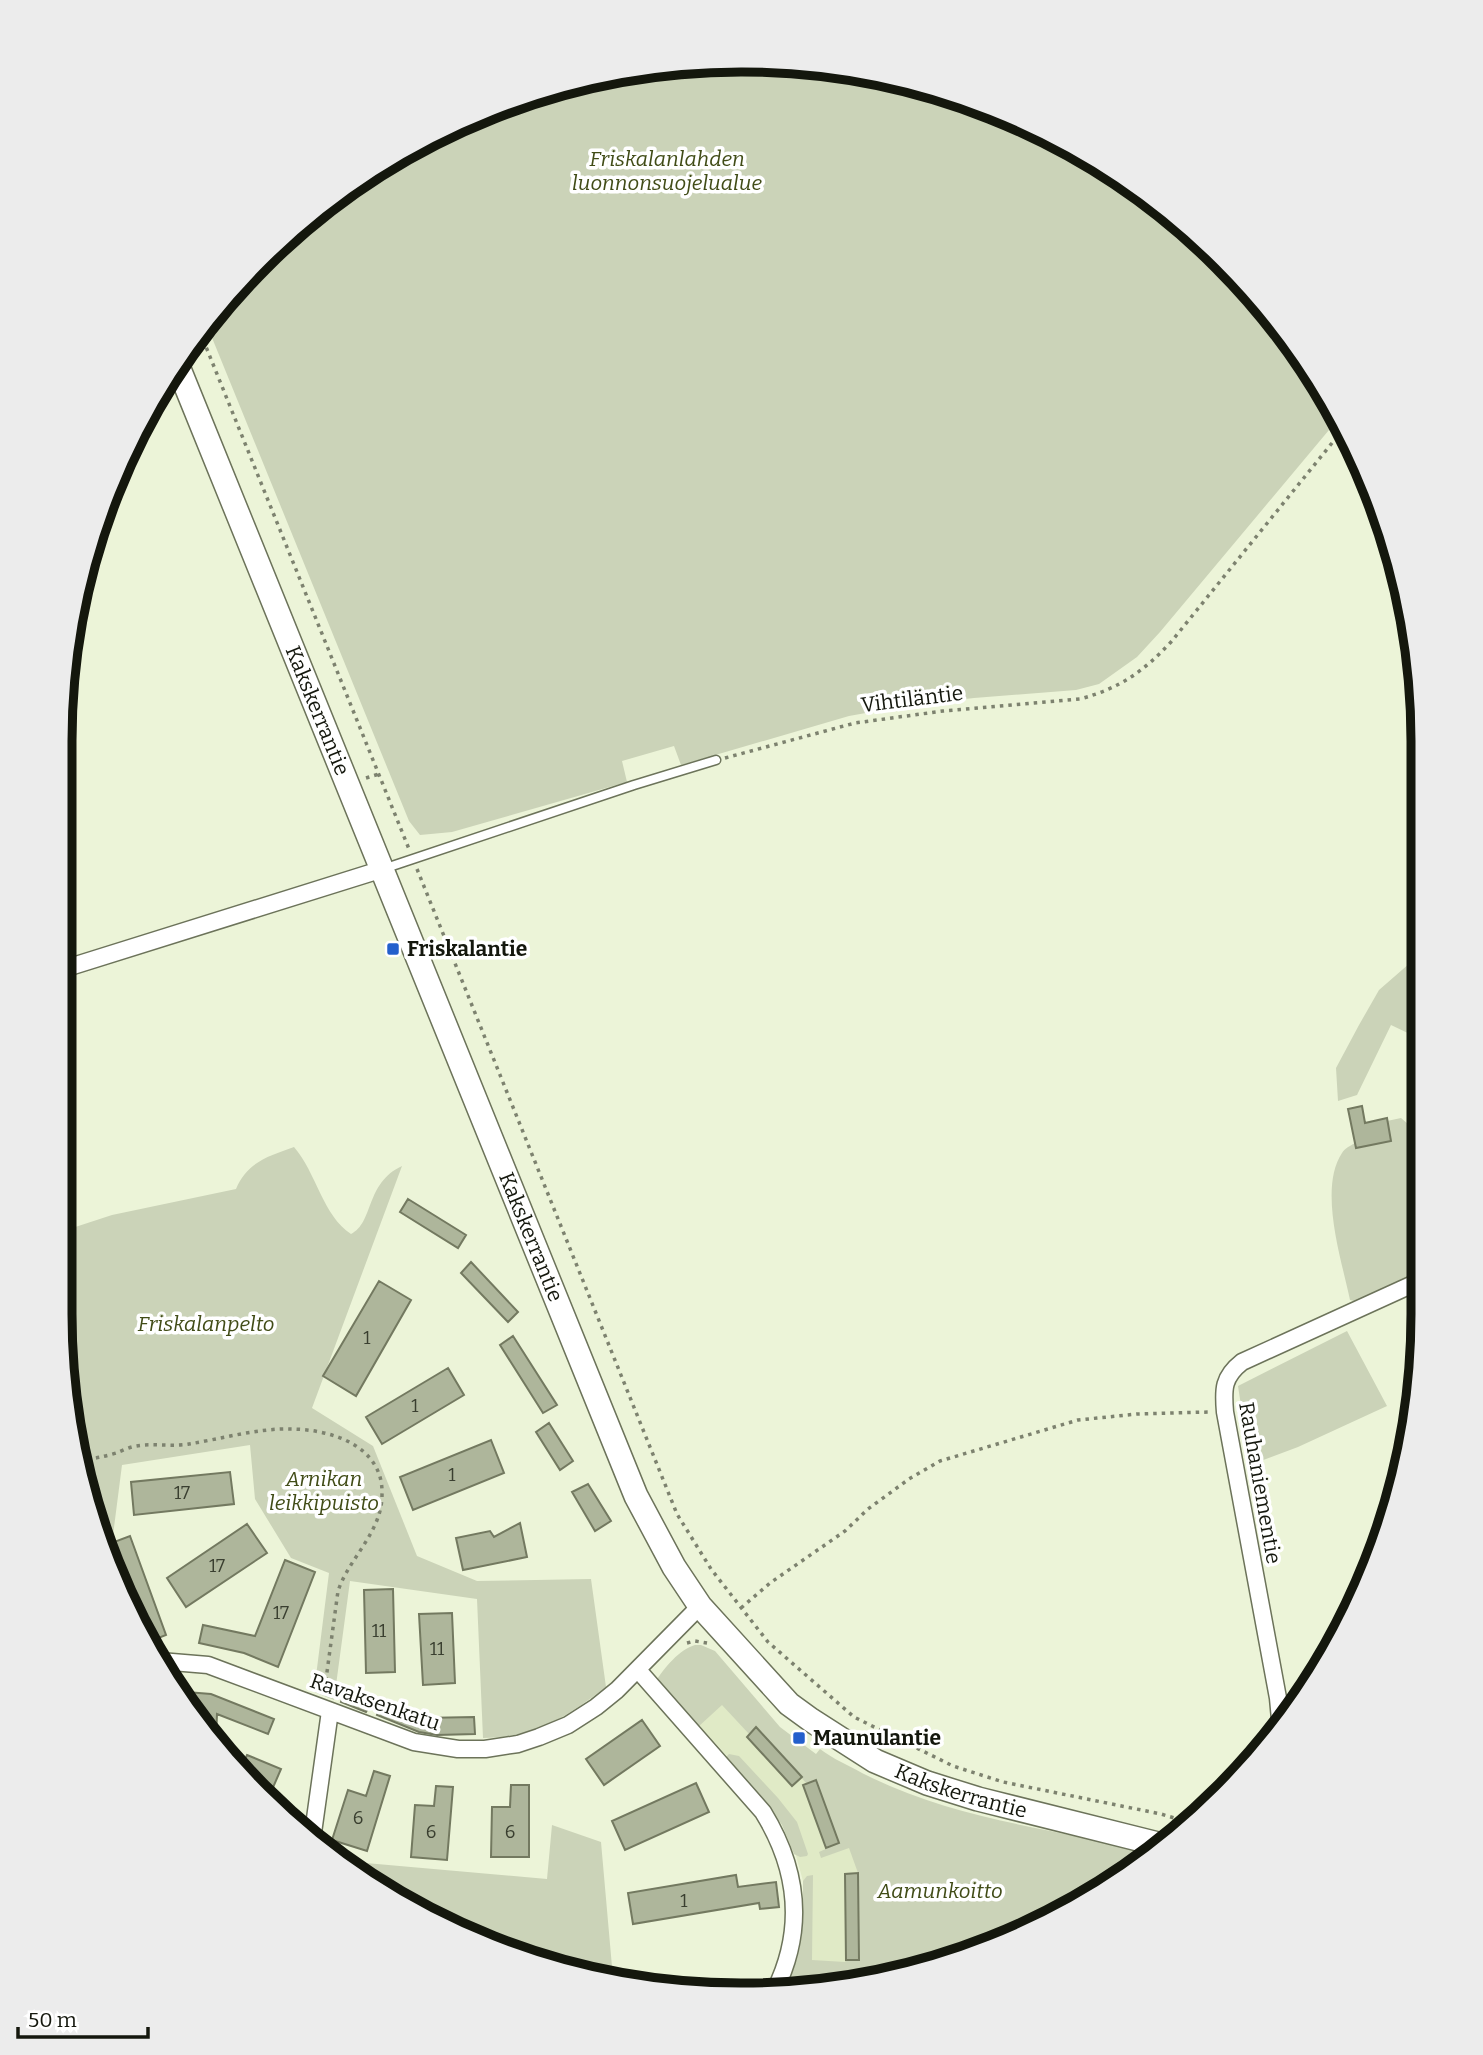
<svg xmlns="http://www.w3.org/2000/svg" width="1483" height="2055" viewBox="0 0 1483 2055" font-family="Bitter,serif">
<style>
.built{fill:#e0eac6}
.green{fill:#cbd3b8}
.building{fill:#aeb69b;stroke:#737960;stroke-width:2}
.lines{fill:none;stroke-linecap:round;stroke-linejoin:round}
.lane-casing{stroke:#6c735a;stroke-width:11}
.street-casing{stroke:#6c735a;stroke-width:19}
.secondary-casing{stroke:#6c735a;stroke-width:26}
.path{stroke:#7d826f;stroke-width:3.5;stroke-dasharray:3.5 5;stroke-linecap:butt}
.lane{stroke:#fff;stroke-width:8}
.street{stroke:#fff;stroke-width:16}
.secondary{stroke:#fff;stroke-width:23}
.poi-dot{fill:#235fcc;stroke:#fff;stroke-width:2.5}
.labels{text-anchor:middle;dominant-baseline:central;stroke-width:7;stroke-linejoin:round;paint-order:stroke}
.number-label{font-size:18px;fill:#3a3f30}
.park-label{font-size:21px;font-style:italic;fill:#414c17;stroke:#fff}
.street-label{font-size:21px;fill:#14170d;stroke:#fff}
.poi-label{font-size:21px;font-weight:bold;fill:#14170d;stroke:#fff;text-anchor:start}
.rim{fill:none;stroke:#14170d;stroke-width:9}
</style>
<rect width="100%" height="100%" fill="#ecf4d8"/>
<path class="built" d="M 665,1673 L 791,1741 L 873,1802 L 874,1978 L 831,1990 L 799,1958 L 805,1919 L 803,1881 L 795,1852 L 782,1824 L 757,1789 L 669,1692 Z"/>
<path class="green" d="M 787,61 L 918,83 L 1043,130 L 1157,201 L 1255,292 L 1339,418 L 1160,632 L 1137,657 L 1099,684 L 1076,690 L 974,698 L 905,706 L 849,716 L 681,765 L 674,746 L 622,761 L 627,782 L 452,832 L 420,835 L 409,821 L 206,323 L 228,292 L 292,228 L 401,151 L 523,96 L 653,65 Z
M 1420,958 L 1420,1064 L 1414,1036 L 1391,1025 L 1357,1095 L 1338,1101 L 1336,1068 L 1359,1025 L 1379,990 L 1410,963 Z
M 1401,1118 L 1408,1124 L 1421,1148 L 1422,1274 L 1358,1302 L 1350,1300 C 1342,1261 1318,1189 1342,1153 C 1345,1148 1350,1146 1355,1143 L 1357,1148 L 1391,1141 L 1387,1121 Z
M 294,1147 C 316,1172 323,1216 351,1234 C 374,1223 365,1183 402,1166 L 312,1408 L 373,1446 L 417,1556 L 477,1581 L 591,1579 L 606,1687 C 565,1718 536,1737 483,1738 L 477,1599 L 350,1581 L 334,1700 L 314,1692 L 329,1573 L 291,1558 L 255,1499 L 250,1445 L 122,1465 L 112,1543 L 129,1592 L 83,1490 L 60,1314 L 60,1232 L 112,1215 L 236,1189 C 247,1162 269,1156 294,1147 Z
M 1347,1331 L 1387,1406 L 1298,1447 L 1250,1465 L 1238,1386 Z
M 695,1645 L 701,1645 L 715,1651 L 780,1727 L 816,1754 L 820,1749 C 833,1759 848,1765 862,1773 C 954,1820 1051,1828 1150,1852 L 1003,1943 L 831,1990 L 785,1990 C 805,1946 803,1926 803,1881 L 807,1876 L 813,1875 L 812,1960 L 845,1962 L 846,1960 L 859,1960 L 858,1873 L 849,1848 L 821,1858 L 819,1852 L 839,1843 L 816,1780 L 806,1783 L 756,1727 L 749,1734 L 722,1705 L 698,1727 L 656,1681 C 664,1668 680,1649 695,1645 Z
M 729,1754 L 739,1756 L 778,1798 L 797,1822 L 808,1854 L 807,1856 L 800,1857 L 794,1854 L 782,1825 L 772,1811 L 726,1757 Z
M 552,1825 L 601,1842 L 613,1978 L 440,1925 L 343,1861 L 547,1879 Z"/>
<path class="building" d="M 1362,1106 L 1365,1123 L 1387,1118 L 1391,1141 L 1356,1148 L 1348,1109 Z
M 408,1199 L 466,1235 L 458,1248 L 400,1212 Z
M 471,1262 L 518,1312 L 508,1322 L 461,1273 Z
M 379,1281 L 411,1300 L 356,1396 L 323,1376 Z
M 513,1336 L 557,1405 L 543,1413 L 500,1345 Z
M 448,1368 L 464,1395 L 382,1444 L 366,1417 Z
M 549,1423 L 573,1461 L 560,1470 L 536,1432 Z
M 491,1440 L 504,1473 L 413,1510 L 400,1477 Z
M 230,1472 L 234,1504 L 134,1515 L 131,1482 Z
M 588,1484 L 611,1521 L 595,1531 L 572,1492 Z
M 520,1523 L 527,1557 L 463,1570 L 456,1538 L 490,1531 L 494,1537 Z
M 247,1524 L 267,1553 L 186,1607 L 167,1578 Z
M 130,1536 L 166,1635 L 151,1641 L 114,1542 Z
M 285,1560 L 315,1572 L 278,1667 L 244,1653 L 199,1643 L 203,1625 L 255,1636 Z
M 393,1589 L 395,1672 L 366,1673 L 364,1590 Z
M 452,1613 L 455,1683 L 423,1685 L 419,1614 Z
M 346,1689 L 372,1700 L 366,1712 L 341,1702 Z
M 174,1691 L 211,1694 L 274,1719 L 268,1734 L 217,1714 L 216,1740 Z
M 382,1702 L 422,1718 L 474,1717 L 475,1734 L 437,1735 L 419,1732 L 377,1715 Z
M 642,1720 L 660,1746 L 604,1785 L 586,1759 Z
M 756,1727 L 802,1777 L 792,1786 L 747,1737 Z
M 247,1755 L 281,1769 L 268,1799 L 241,1769 Z
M 374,1771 L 390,1776 L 367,1851 L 332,1840 L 348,1790 L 366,1796 Z
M 816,1780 L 839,1843 L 826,1848 L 803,1785 Z
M 696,1783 L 709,1812 L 625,1850 L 612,1821 Z
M 511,1785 L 529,1785 L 529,1857 L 491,1857 L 492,1807 L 510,1807 Z
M 436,1786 L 453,1787 L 447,1860 L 411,1857 L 415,1805 L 434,1806 Z
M 858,1873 L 859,1960 L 846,1960 L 845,1874 Z
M 736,1875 L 738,1887 L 776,1882 L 779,1907 L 760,1909 L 759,1903 L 633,1924 L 628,1893 Z"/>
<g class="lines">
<g class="lane-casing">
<path id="lane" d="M 383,869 L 634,785 L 716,760"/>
</g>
<g class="street-casing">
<path id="street" d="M 60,970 L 383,869
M 160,1661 L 208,1665 L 414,1742 L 458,1749 L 485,1749 L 518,1744 L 539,1737 L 568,1725 L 596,1707 L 617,1690 L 700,1606
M 638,1670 L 763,1812 C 798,1869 805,1929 775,1990
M 1281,1730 L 1278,1698 L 1225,1412 C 1223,1389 1223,1377 1242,1362 L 1422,1280
M 312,1840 L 330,1711"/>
</g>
<g class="secondary-casing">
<g id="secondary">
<path id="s1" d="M 177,364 L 636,1496 L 674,1567 L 700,1606 L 789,1704 L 811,1720 L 875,1761 L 927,1783 L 978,1799 L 1162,1845"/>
</g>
</g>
<path class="path" d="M 200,332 L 409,849
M 725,758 L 855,723 L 943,711 L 1080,699 C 1120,688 1143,672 1171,642 L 1345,427
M 366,778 L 379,774
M 417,869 L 677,1514 L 711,1569 L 768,1642 L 854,1717 L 953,1766 L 1003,1782 L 1161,1814 L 1194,1824
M 79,1460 C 92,1459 103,1457 116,1453 C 122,1451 129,1447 136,1446 C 153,1443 171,1447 189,1444 C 220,1439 259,1428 290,1429 C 331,1429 384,1446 382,1495 C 382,1532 349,1558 338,1591 L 324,1694
M 741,1608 L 770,1583 L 845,1531 L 868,1509 L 909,1479 L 940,1461 L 1078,1420 L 1137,1414 L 1209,1412
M 687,1643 L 695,1641 L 707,1643"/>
<use href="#lane" class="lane"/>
<use href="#street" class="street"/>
<use href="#secondary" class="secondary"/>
</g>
<g class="poi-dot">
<rect x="386" y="942" width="14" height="14" rx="3.5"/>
<rect x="792" y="1731" width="14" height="14" rx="3.5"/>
</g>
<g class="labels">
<g class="number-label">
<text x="367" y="1338">1</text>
<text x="415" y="1406">1</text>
<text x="452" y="1475">1</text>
<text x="182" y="1493">17</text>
<text x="217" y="1566">17</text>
<text x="281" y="1613">17</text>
<text x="379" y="1631">11</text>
<text x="437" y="1649">11</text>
<text x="358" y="1818">6</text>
<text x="431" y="1832">6</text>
<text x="510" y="1832">6</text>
<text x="684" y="1901">1</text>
</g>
<g class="park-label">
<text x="667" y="159">Friskalanlahden<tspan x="667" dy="24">luonnonsuojelualue</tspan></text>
<text x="206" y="1324">Friskalanpelto</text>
<text x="324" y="1479">Arnikan<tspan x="324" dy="24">leikkipuisto</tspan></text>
<text x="940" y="1891">Aamunkoitto</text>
</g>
<g class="street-label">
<text transform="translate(912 699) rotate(-7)">Vihtiläntie</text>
<text stroke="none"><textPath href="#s1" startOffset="374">Kakskerrantie</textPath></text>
<text stroke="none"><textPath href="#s1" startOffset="942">Kakskerrantie</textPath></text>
<text transform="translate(1260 1483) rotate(80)">Rauhaniementie</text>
<text transform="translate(375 1702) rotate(19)">Ravaksenkatu</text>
<text stroke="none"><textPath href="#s1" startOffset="1676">Kakskerrantie</textPath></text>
</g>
<g class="poi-label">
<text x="407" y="949">Friskalantie</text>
<text x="813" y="1738">Maunulantie</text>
</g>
</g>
<path d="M0 0H1483V2055H0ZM741 72H742A669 669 0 0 1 1411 741V1314A669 669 0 0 1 742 1983H741A669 669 0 0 1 72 1314V741A669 669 0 0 1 741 72Z" fill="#ececec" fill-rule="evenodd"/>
<path class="rim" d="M741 72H742A669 669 0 0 1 1411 741V1314A669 669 0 0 1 742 1983H741A669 669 0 0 1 72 1314V741A669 669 0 0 1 741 72Z"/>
<path d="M18 2027v10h130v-10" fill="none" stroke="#14170d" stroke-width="3.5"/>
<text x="28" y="2027" font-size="21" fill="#14170d" stroke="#ffffff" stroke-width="5" paint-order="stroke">50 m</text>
</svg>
